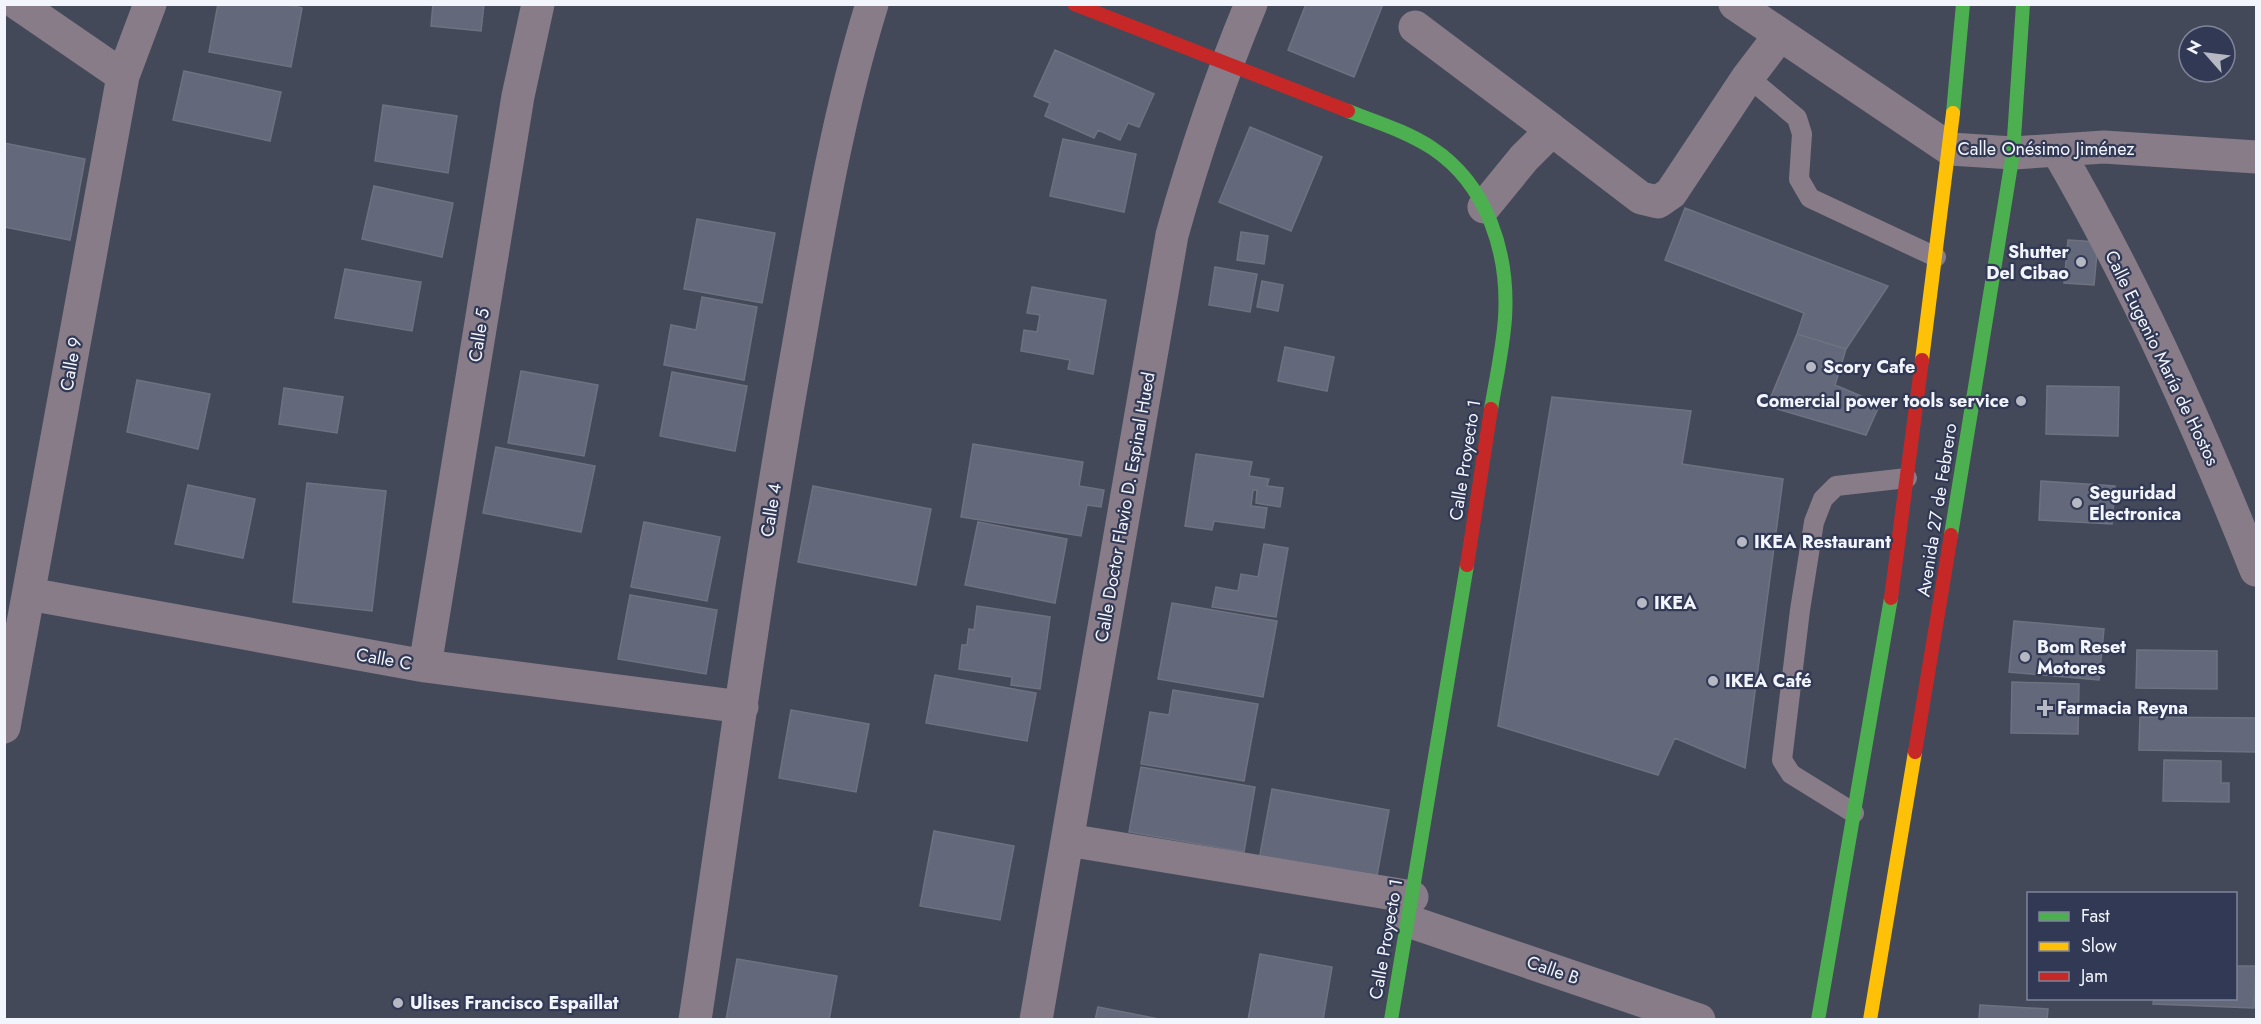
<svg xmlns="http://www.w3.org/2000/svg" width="2261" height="1024" viewBox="0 0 2261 1024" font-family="Jost,sans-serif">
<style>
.building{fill:#63687b;stroke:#6e7280;stroke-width:1.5}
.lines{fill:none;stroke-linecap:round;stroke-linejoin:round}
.lane{stroke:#887c89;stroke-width:20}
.street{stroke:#887c89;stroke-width:33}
.fast{stroke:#4caf50;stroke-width:14}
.slow{stroke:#ffc107;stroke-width:14}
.jam{stroke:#c62828;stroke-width:14}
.poi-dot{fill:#b6b9c3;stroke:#323955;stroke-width:2}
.labels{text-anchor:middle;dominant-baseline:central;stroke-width:4.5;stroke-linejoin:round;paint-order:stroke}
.street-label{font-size:18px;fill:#f3f5fc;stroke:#323955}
.poi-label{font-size:18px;font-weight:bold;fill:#f3f5fc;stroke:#323955;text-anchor:start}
</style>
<rect width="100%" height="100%" fill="#444959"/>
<path class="building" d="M 218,4 L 286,4 L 302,8 L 291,67 L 209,52 Z
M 433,4 L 484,4 L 481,31 L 431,26 Z
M 1306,4 L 1383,4 L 1354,77 L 1288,50 Z
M 1055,50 L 1154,94 L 1139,127 L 1128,123 L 1120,140 L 1098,130 L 1094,138 L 1045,116 L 1050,103 L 1034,96 Z
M 184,71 L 281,92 L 270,141 L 173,120 Z
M 383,105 L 457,116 L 448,173 L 375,161 Z
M 1250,127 L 1322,157 L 1291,231 L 1219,202 Z
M 1063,139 L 1136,154 L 1124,212 L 1050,196 Z
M 4,143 L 85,159 L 70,240 L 4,227 Z
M 374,186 L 453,203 L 442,257 L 362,239 Z
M 1685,208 L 1888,286 L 1846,349 L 1797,334 L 1804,313 L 1665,260 Z
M 697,219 L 775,233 L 762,303 L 684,289 Z
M 1241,232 L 1268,236 L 1264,264 L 1237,260 Z
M 2068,240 L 2098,242 L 2094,285 L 2064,283 Z
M 1215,267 L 1257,274 L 1250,312 L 1209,305 Z
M 345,269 L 421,282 L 412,331 L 335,318 Z
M 1262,281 L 1283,285 L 1278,311 L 1257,307 Z
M 1032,287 L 1106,300 L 1093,374 L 1068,369 L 1070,360 L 1021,351 L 1024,330 L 1037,332 L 1040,315 L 1027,313 Z
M 702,297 L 757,307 L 744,380 L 664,365 L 671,325 L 696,330 Z
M 1797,334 L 1846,349 L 1835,385 L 1880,404 L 1866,435 L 1767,406 Z
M 1285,347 L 1334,357 L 1327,391 L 1278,381 Z
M 521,371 L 598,385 L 584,456 L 508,443 Z
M 672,372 L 747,386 L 735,451 L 660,436 Z
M 137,380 L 210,394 L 198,449 L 127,432 Z
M 2047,386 L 2119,387 L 2118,436 L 2046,434 Z
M 284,388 L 343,397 L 337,433 L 279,424 Z
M 1552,397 L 1691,411 L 1682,464 L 1783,479 L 1745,768 L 1675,738 L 1658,775 L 1498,726 Z
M 973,444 L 1083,462 L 1079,486 L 1104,490 L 1101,507 L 1087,505 L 1081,536 L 961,517 Z
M 496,447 L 595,466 L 581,532 L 483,513 Z
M 1196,454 L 1252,462 L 1249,476 L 1269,479 L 1267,486 L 1283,488 L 1280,507 L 1256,503 L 1257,490 L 1253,490 L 1251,506 L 1267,508 L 1264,528 L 1214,521 L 1212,530 L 1185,526 Z
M 2041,481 L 2115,486 L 2112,524 L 2039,520 Z
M 307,483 L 386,491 L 372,611 L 293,602 Z
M 188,485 L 255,499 L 243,558 L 175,544 Z
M 813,486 L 931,509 L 916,585 L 798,562 Z
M 644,522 L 720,537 L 707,601 L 631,587 Z
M 978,522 L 1067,539 L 1055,603 L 965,585 Z
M 1264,544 L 1288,548 L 1276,617 L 1212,607 L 1216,587 L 1238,591 L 1241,574 L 1258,577 Z
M 630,595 L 717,610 L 706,674 L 618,659 Z
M 1172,603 L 1277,621 L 1263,697 L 1158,679 Z
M 977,606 L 1050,617 L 1040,689 L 1011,685 L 1012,677 L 959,669 L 962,645 L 967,645 L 969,629 L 974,630 Z
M 2014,621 L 2104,629 L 2099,680 L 2009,672 Z
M 2137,650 L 2217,651 L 2217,689 L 2136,688 Z
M 935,675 L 1036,693 L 1027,741 L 926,723 Z
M 2012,682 L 2079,684 L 2078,734 L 2011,733 Z
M 1173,690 L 1258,704 L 1244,781 L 1141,764 L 1150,712 L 1169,715 Z
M 791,710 L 869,724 L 856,792 L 779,778 Z
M 2140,717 L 2256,718 L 2256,752 L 2139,750 Z
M 2164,760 L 2221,761 L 2221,783 L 2229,783 L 2229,802 L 2163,801 Z
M 1141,767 L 1255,787 L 1244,852 L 1129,832 Z
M 1272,789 L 1389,810 L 1376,881 L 1259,860 Z
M 934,831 L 1014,846 L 1000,920 L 920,906 Z
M 1260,954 L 1332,967 L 1323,1020 L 1248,1020 Z
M 737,959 L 837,976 L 829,1020 L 726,1020 Z
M 2236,966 L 2256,966 L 2254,1008 L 2153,1004 L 2154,998 L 2236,998 Z
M 1980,1005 L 2048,1009 L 2047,1020 L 1979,1020 Z
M 1098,1007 L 1164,1020 L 1095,1020 Z"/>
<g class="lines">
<path class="lane" d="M 1748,77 L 1797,118 L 1802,134 L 1799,179 L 1810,198 L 1936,257
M 1854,813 L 1791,774 L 1782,760 L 1800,610 L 1814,522 L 1823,499 L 1836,486 L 1907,478"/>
<path class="street" d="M 18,4 L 123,76
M 1735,4 L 1950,149 L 2013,153 L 2104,147 L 2256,157
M 1415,27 L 1552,130
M 2057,150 C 2135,284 2199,426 2256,570
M 1484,207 L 1524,158 L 1552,130 L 1641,198 L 1658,202 L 1671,193 L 1748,77 L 1780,35
M 29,594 L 425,666 L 742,707
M 425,666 L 518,96 L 538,4
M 4,727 L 123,76 L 150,4
M 1068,840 L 1412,897
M 1408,921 L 1699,1020
M 695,1020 C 729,796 758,571 798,348 C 818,233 837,117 872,4
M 1036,1020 L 1172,235 C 1194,156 1219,81 1251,4"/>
<path class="fast" d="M 1348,111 C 1376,122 1406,131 1432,148 C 1488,185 1509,254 1505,318 C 1503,348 1496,379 1491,409
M 1953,113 L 1963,4
M 1951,535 L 2013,153 L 2023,4
M 1391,1020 L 1467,565
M 1818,1020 L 1891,598"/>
<path class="slow" d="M 1922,360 L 1953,113
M 1870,1020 L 1915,752"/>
<path class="jam" d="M 1074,4 L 1348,111
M 1467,565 L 1491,409
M 1891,598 L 1922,360
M 1915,752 L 1951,535"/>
</g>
<g class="poi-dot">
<circle cx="2081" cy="262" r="6"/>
<circle cx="1811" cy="367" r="6"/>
<circle cx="2021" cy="401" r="6"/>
<circle cx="2077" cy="503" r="6"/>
<circle cx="1742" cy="542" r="6"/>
<circle cx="1642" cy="603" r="6"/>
<circle cx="2025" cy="657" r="6"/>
<circle cx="1713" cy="681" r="6"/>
<path d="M2042 699h6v6h6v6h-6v6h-6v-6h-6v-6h6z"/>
<circle cx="398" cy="1003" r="6"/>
</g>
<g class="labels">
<g class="street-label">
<text x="2046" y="149">Calle Onésimo Jiménez</text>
<text transform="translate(479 335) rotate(-81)">Calle 5</text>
<text transform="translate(2162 358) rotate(64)">Calle Eugenio María de Hostos</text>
<text transform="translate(71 364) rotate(-80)">Calle 9</text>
<text transform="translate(1465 460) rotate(-81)">Calle Proyecto 1</text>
<text transform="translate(1125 507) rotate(-80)">Calle Doctor Flavio D. Espinal Hued</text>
<text transform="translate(771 510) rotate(-81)">Calle 4</text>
<text transform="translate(1937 510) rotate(-81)">Avenida 27 de Febrero</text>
<text transform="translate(384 659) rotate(10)">Calle C</text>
<text transform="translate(1386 939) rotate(-80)">Calle Proyecto 1</text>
<text transform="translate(1553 970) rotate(19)">Calle B</text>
</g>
<g class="poi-label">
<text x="2069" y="252" text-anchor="end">Shutter<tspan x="2069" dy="21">Del Cibao</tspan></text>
<text x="1823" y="367">Scory Cafe</text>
<text x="2009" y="401" text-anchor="end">Comercial power tools service</text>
<text x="2089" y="493">Seguridad<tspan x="2089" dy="21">Electronica</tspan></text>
<text x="1754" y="542">IKEA Restaurant</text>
<text x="1654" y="603">IKEA</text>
<text x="2037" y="647">Bom Reset<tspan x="2037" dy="21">Motores</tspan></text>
<text x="1725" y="681">IKEA Café</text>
<text x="2057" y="708">Farmacia Reyna</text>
<text x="410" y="1003">Ulises Francisco Espaillat</text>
</g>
</g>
<rect width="2261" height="1024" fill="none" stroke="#f3f5fc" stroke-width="12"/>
<rect x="2027" y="892" width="210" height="108" fill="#323955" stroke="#7f8498" stroke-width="1.5"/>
<rect x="2039" y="912" width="30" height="9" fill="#4caf50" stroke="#7f8498" stroke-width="1.5"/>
<text x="2081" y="922" font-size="18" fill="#f3f5fc">Fast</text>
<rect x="2039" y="942" width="30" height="9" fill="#ffc107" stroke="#7f8498" stroke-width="1.5"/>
<text x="2081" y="952" font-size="18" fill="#f3f5fc">Slow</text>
<rect x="2039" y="972" width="30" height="9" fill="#c62828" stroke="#7f8498" stroke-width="1.5"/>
<text x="2081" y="982" font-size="18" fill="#f3f5fc">Jam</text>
<g transform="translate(2207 54) rotate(298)"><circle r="28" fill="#323955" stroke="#7f8498" stroke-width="1.5"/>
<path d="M0-4.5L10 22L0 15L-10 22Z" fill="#b6b9c3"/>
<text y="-9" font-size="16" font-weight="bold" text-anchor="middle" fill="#f3f5fc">N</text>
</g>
</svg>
